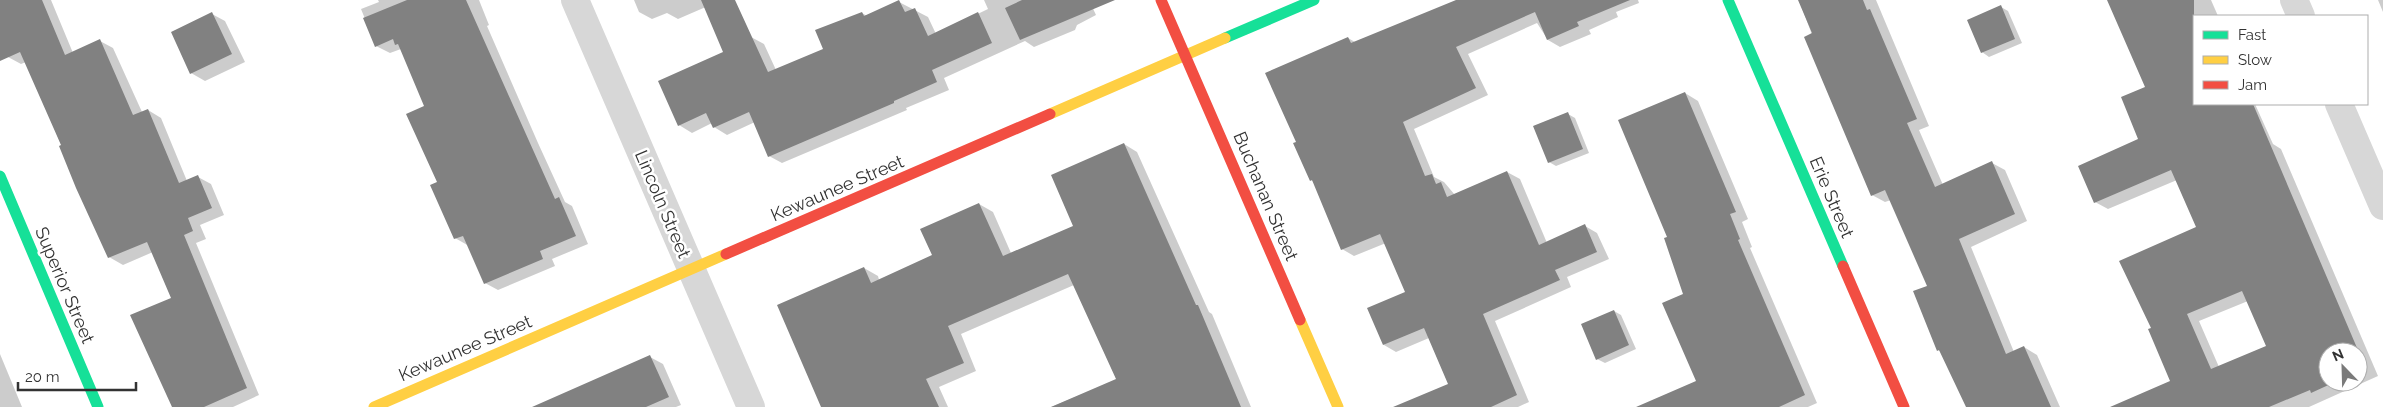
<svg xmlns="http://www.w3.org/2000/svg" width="2383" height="407" viewBox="0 0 2383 407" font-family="Raleway,sans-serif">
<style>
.shadow{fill:#0003;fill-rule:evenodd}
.building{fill:#818181;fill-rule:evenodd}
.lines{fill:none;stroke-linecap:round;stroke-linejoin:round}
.street{stroke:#d7d7d7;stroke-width:28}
.fast{stroke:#16e098;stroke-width:11}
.slow{stroke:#ffcf43;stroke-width:11}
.jam{stroke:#f24e42;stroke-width:11}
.labels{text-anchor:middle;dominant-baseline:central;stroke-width:5;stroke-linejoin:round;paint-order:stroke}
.street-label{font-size:18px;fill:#333;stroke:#fff}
</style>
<rect width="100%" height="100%" fill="#fff"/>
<path class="shadow" d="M 9,0 L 51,0 L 73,53 L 100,41 L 113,48 L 142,112 L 148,110 L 161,118 L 187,181 L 198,177 L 211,184 L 224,215 L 200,225 L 206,239 L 196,243 L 259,395 L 233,407 L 173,407 L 173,299 L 153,252 L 123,265 L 109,257 L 26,62 L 21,64 L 8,57 L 0,41 L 0,4 Z
M 378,0 L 479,0 L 489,25 L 487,26 L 538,143 L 565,202 L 572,206 L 588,244 L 552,259 L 555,266 L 498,290 L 485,283 L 469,246 L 455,238 L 438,183 L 426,107 L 401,49 L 390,53 L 376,46 L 361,9 L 379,2 Z
M 634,0 L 722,0 L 678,19 L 667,13 L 652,19 L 639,12 Z
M 984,0 L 1089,0 L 1096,15 L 1077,25 L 1075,30 L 1034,47 L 1025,41 L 944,78 L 949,90 L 906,108 L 907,110 L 782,163 L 769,156 L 755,122 L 727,135 L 714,127 L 712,123 L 692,133 L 679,125 L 725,53 L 751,37 L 764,44 L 776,70 L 824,50 L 862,13 L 867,16 L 899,2 L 928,17 L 936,34 L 988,9 Z
M 1459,0 L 1638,0 L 1639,3 L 1616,12 L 1618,17 L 1589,30 L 1591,34 L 1560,47 L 1548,40 L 1537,23 L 1468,54 L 1488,95 L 1414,129 L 1434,177 L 1444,182 L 1455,195 L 1507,172 L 1520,179 L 1547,243 L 1585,226 L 1597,233 L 1609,259 L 1567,277 L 1571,287 L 1495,321 L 1529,402 L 1518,407 L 1405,407 L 1449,385 L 1429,338 L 1396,352 L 1384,345 L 1407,293 L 1386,243 L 1354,256 L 1342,249 L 1314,182 L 1311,180 L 1297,143 L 1348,38 L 1355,42 Z
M 1799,0 L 1876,0 L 1929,126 L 1919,130 L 1943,185 L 1992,163 L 2005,170 L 2027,221 L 1971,247 L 2014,352 L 2024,347 L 2037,355 L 2060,407 L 1972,407 L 1942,352 L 1938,350 L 1929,286 L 1891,200 L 1885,202 L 1872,195 Z
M 2119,0 L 2211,0 L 2218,16 L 2194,16 L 2194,104 L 2255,104 L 2273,144 L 2281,149 L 2378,376 L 2309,407 L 2113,407 L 2172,381 L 2153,329 L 2198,228 L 2177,180 L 2108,209 L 2095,202 L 2140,140 L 2147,87 ZM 2248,301 L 2267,347 L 2219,367 L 2199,321 ZM 2328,352 L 2358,352 L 2358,382 L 2328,382 Z
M 2378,0 L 2383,0 L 2383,12 Z
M 2001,7 L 2008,11 L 2022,43 L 1989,57 L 1982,52 Z
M 212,14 L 225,21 L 245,62 L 205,81 L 191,73 Z
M 1685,93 L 1698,101 L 1748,219 L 1742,222 L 1752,247 L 1750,248 L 1817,403 L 1808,407 L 1673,407 L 1697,382 L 1685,295 L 1668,238 Z
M 1568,114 L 1575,118 L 1589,153 L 1556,166 L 1549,162 Z
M 1124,144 L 1137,152 L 1209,312 L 1212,314 L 1251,407 L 1051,407 L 1117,380 L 1074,285 L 961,334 L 976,371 L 939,387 L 948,407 L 822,407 L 864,268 L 878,276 L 879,280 L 934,256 L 979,204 L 993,212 L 1011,253 L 1074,227 Z
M 1614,311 L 1621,315 L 1636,349 L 1605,363 L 1597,359 Z
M 0,354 L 22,407 L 0,407 Z
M 650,357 L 663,364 L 681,405 L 676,407 L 569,407 Z"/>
<path class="building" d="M 0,0 L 42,0 L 65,55 L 100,39 L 133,115 L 148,109 L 179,183 L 198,175 L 212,208 L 188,218 L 193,231 L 184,235 L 247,388 L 204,407 L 172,407 L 130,315 L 171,298 L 147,242 L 108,258 L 76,188 L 59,146 L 61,145 L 20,52 L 0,61 Z
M 407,0 L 466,0 L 555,199 L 559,197 L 576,236 L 540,251 L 543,259 L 484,284 L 463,236 L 454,239 L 430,185 L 437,182 L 406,114 L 424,106 L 398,44 L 395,45 L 393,39 L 375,47 L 363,18 Z
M 701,0 L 735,0 L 768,72 L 823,49 L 815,30 L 862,12 L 864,16 L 899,0 L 905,12 L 915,8 L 928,36 L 978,12 L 992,43 L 932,70 L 937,82 L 894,101 L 894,103 L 768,157 L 749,112 L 713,128 L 706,113 L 678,126 L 658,81 L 723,52 Z
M 1022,0 L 1115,0 L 1020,40 L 1005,8 Z
M 1456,0 L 1630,0 L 1577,22 L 1579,26 L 1547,40 L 1535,12 L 1456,47 L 1476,88 L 1403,122 L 1425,176 L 1432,174 L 1436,184 L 1441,182 L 1447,197 L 1507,171 L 1539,245 L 1585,224 L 1597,252 L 1555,270 L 1560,280 L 1483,314 L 1517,395 L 1491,407 L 1393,407 L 1448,384 L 1424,328 L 1383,345 L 1367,308 L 1405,292 L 1380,234 L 1341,250 L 1312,180 L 1310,181 L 1293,143 L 1296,142 L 1265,73 L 1348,37 L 1351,43 Z
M 1798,0 L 1863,0 L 1867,10 L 1870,9 L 1917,119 L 1907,123 L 1935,187 L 1992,161 L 2015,214 L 1959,239 L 2006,354 L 2024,346 L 2051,407 L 1966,407 L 1939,350 L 1937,351 L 1913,291 L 1927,286 L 1885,190 L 1871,196 L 1804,37 L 1812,33 Z
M 2107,0 L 2194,0 L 2194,104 L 2253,104 L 2366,369 L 2358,372 L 2358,352 L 2328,352 L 2328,382 L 2335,382 L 2311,393 L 2310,390 L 2269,407 L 2110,407 L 2170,381 L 2148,329 L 2151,328 L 2119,261 L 2196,227 L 2171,170 L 2094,203 L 2078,166 L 2138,139 L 2121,97 L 2145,87 ZM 2242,291 L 2266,346 L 2211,369 L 2187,314 Z
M 2001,5 L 2015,39 L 1981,53 L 1967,20 Z
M 212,12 L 232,54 L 190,74 L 171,32 Z
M 1685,92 L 1736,212 L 1730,214 L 1740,239 L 1738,240 L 1805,395 L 1779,407 L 1636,407 L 1696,381 L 1662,303 L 1683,294 L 1664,238 L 1667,237 L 1618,120 Z
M 1568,112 L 1583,149 L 1548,163 L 1533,126 Z
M 1124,143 L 1196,305 L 1198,305 L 1241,407 L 1051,407 L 1116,379 L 1068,274 L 948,326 L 964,363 L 926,379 L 939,407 L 821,407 L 777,305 L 864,267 L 871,283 L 932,255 L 920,229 L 979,203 L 1003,256 L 1073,226 L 1051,175 Z
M 1614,310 L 1629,345 L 1596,360 L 1581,324 Z
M 650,355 L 669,397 L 646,407 L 532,407 Z"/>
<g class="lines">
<path class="street" d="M 575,0 L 751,407
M 2294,0 L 2301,16
M 2339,104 L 2383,206"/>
<path class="fast" d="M 1728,0 L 1843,266
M 1225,38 L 1314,0
M 0,176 L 98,407"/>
<path class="slow" d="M 1050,114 L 1225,38
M 1300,320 L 1338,407
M 374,407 L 726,254"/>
<path class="jam" d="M 1161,0 L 1300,320
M 726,254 L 1050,114
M 1843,266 L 1904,407"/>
</g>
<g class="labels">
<g class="street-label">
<text transform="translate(837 188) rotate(-23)">Kewaunee Street</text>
<text transform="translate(1266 196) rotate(67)">Buchanan Street</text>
<text transform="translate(1832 197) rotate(67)">Erie Street</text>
<text transform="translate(663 204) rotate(67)">Lincoln Street</text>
<text transform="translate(65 285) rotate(67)">Superior Street</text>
<text transform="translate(465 348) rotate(-23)">Kewaunee Street</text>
</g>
</g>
<rect x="2193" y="15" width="175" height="90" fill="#ffffff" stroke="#adadad"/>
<rect x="2203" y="31" width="25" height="8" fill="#16e098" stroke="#adadad"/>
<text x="2238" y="40" font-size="15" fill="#333333">Fast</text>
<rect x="2203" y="56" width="25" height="8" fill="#ffcf43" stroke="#adadad"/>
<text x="2238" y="65" font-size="15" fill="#333333">Slow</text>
<rect x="2203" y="81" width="25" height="8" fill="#f24e42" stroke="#adadad"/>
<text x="2238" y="90" font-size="15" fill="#333333">Jam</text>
<g transform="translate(2343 367) rotate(337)"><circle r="24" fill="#ffffff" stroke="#adadad"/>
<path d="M0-4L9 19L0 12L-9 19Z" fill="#7a7a7a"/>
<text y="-8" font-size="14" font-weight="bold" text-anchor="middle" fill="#333333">N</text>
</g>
<path d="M18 382v8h118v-8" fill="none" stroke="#333333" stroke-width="2.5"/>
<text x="25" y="382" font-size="15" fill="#333333" stroke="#ffffff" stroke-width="4" paint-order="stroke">20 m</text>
</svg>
